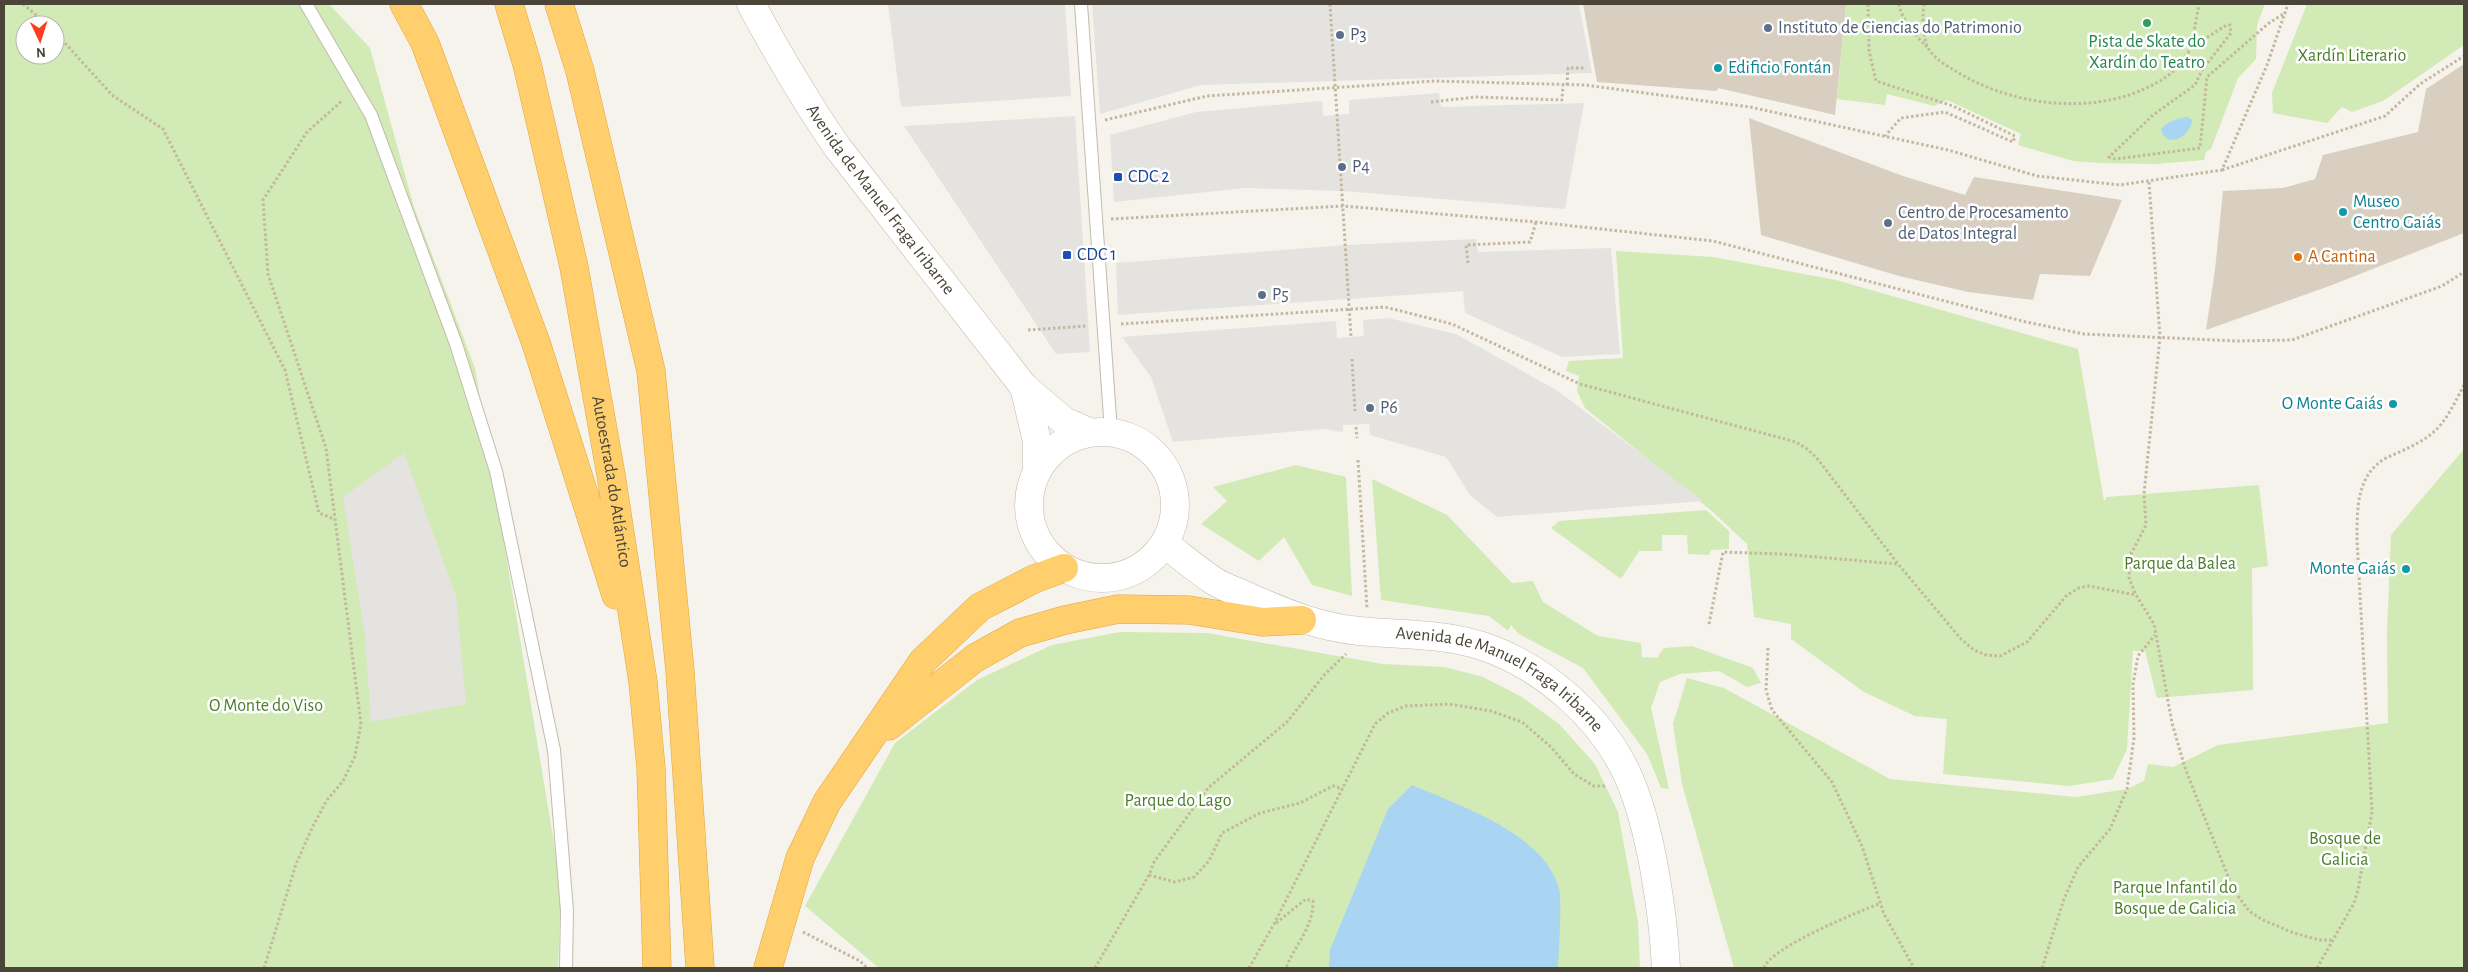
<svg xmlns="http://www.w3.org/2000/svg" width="2468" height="972" viewBox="0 0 2468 972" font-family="'Alegreya Sans',sans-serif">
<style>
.green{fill:#d2eab5;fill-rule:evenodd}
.parking{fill:#e5e3e0}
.water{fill:#a9d4f2}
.building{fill:#d8cfc1}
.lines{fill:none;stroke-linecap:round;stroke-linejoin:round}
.service-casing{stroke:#c2bbae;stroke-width:14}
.tertiary-casing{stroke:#c2bbae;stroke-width:29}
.motorway-casing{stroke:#e0a43c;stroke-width:29}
.path{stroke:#c4b79f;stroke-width:3;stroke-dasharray:2.5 2.5;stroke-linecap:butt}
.service{stroke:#fff;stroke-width:12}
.tertiary{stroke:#fff;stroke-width:28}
.motorway{stroke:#ffcf6e;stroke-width:28}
.leisure-dot{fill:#2e9e5b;stroke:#fff;stroke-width:2}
.service-dot{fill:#5c6f8a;stroke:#fff;stroke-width:2}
.culture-dot{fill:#0f9aa8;stroke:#fff;stroke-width:2}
.transit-dot{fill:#1a4fb4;stroke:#fff;stroke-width:2}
.food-dot{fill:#e8710a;stroke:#fff;stroke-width:2}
.labels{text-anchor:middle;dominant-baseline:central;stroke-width:5;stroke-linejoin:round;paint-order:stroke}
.service-label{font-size:18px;fill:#4e5e75;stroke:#fff;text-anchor:start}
.leisure-label{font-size:18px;fill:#27864d;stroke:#fff}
.park-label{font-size:18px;fill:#4a7f2a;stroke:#fff}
.culture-label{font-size:18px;fill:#0d838f;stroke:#fff;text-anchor:start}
.transit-label{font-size:18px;fill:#164399;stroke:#fff;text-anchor:start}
.street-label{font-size:18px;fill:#4b4439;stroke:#fff}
.food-label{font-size:18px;fill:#c56008;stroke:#fff;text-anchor:start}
</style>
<rect width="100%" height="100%" fill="#f6f3ec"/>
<path class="green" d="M 4,4 L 329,4 L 370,48 L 414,207 L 475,368 L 561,885 L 558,968 L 4,968 ZM 25,25 L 55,25 L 55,55 L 25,55 Z
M 1846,4 L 2265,4 L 2257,25 L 2256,59 L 2238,78 L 2211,149 L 2206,152 L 2204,160 L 2156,164 L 2101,163 L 2073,161 L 2018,145 L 2021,134 L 1947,100 L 1934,106 L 1887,94 L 1885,105 L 1837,99 Z
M 2307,4 L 2464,4 L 2464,45 L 2383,101 L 2352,112 L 2342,107 L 2327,123 L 2273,113 L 2272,93 Z
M 1616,251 L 1713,257 L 1836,280 L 2078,349 L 2104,501 L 2107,497 L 2259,485 L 2268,566 L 2252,568 L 2253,690 L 2157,698 L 2145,651 L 2133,651 L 2127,749 L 2113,779 L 2070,786 L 1943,774 L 1947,719 L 1915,716 L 1864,692 L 1791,639 L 1791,624 L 1754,617 L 1747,544 L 1714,513 L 1585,408 L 1577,391 L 1579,376 L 1566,371 L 1569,361 L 1623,358 Z
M 2464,449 L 2464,968 L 1734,968 L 1682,784 L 1673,724 L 1687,678 L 1724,688 L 1890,779 L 2076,797 L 2127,789 L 2144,781 L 2148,764 L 2173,767 L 2218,745 L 2388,723 L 2387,632 L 2391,535 Z
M 1296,465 L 1346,477 L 1352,596 L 1312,585 L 1284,537 L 1259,561 L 1201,524 L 1227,501 L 1213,487 Z
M 1372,479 L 1447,515 L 1512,583 L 1533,581 L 1543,602 L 1598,636 L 1641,643 L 1642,657 L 1657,658 L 1664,648 L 1692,646 L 1753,668 L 1761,683 L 1747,687 L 1719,671 L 1680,674 L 1660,682 L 1651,708 L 1669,789 L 1661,788 L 1647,754 L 1583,668 L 1519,634 L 1511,625 L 1508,631 L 1489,616 L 1381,600 Z
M 1706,510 L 1729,531 L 1729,549 L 1711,550 L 1709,555 L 1688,554 L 1687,535 L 1662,535 L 1662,551 L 1639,551 L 1621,579 L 1551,528 L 1559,521 Z
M 1120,632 L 1207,633 L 1383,664 L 1445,667 L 1483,677 L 1522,697 L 1559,724 L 1595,764 L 1618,812 L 1638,922 L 1640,968 L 879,968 L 805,906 L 895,743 L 977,680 L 1052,645 Z"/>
<path class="parking" d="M 888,4 L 1065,4 L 1071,96 L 901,107 Z
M 1092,4 L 1579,4 L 1592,73 L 1201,85 L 1100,114 Z
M 1439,93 L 1441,107 L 1584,103 L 1565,209 L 1342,191 L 1244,188 L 1114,202 L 1110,135 L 1196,112 L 1322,101 L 1323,116 L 1349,114 L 1349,100 Z
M 1075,116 L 1090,352 L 1056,354 L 904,126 Z
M 1476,239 L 1478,252 L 1611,248 L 1620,354 L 1562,357 L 1465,313 L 1463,291 L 1118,315 L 1116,263 L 1345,245 Z
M 1388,318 L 1456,334 L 1558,391 L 1703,501 L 1497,517 L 1470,495 L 1446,457 L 1370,435 L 1369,424 L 1343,425 L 1343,432 L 1323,429 L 1173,442 L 1151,377 L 1122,337 L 1336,321 L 1337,338 L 1364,336 L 1363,320 Z
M 404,453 L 456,596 L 466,704 L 371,722 L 365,636 L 343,497 Z"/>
<path class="water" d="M 2188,117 L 2192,120 C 2191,137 2166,150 2161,129 C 2168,121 2178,118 2188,117 Z
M 1412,785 C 1460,806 1542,832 1559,888 C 1562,900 1559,952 1558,968 L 1329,968 L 1330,950 L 1388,809 Z"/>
<path class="building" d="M 1583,4 L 1846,4 L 1835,115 L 1718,88 L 1717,91 L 1597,82 Z
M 2464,64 L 2464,233 L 2332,285 L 2206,330 L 2215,270 L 2223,191 L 2283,188 L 2315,179 L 2323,155 L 2418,132 L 2426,89 Z
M 1749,118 L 1903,176 L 1965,195 L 1974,177 L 2122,200 L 2090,276 L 2040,274 L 2033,300 L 1968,292 L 1899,276 L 1761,235 Z"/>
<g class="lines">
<g class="service-casing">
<path id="service" d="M 306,4 L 371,115 L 456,344 L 496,471 L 554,750 L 567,911 L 566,968
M 1081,4 L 1111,432"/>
</g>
<g class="tertiary-casing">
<g id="tertiary">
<path id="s1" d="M 751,4 C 778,54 805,101 838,148 L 1024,387 L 1064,421 L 1089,432"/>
<path d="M 1024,387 L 1037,441 L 1037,471"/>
<circle cx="1102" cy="505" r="73"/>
<path id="s2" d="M 1165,544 C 1181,556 1197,570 1214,581 C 1225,588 1239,592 1251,598 C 1288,614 1319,627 1359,631 C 1400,635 1442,633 1482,646 C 1543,666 1602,718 1628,776 C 1651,827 1663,912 1666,968"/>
</g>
</g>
<g class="motorway-casing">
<g id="motorway">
<path d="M 404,4 L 425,43 L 536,343 L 616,595"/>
<path id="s3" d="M 509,4 L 527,64 L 574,267 L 611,475 L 643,682 L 651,768 L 657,968"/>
<path d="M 559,4 L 580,71 L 651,371 L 680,671 L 700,968"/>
<path d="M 889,726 L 975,658 L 1020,633 L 1065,620 L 1118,609 L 1189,610 L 1263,622 L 1302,620"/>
<path d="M 768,968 L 800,858 L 827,802 L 923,661 L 980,607 L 1034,579 L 1064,568"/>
</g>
</g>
<path class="path" d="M 23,4 L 48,25
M 1330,4 L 1351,337
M 1868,4 L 1869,51 L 1876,81 L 1953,106 L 2015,136 L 2013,142 L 1945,112 L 1901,118 L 1885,136
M 1899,4 C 1902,21 1915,35 1927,47
M 1924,4 C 1922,14 1923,40 1928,48 C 1934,58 1945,65 1954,70 C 2004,102 2073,113 2129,95 C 2146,89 2163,81 2176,69 C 2182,63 2186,54 2192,48 C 2203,40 2215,32 2227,25 L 2230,25 L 2231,33 L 2202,70 L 2195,85 L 2153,115 L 2109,157 L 2115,159 L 2200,148 L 2207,77 L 2269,23 L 2285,13
M 55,32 L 112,95 L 163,129 L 285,370 L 319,513 L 334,519
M 2191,49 L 2199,4
M 1567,85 L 1568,68 L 1585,68
M 1431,102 L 1476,97 L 1562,100 L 1563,85
M 1105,120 L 1207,96 L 1435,81 L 1585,85 L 1750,107 L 1948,150 L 2037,176 L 2120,185 L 2222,170 L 2267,65 L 2288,4
M 2222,170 L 2385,116 L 2420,84 L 2464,56
M 2149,182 L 2160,337 L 2144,494 L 2146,525 L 2130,556 L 2129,578 L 2136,595 L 2154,624 L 2172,723 L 2185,768 L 2233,889 L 2249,911 L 2263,920 L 2294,933 L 2319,940 L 2331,940
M 1111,219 L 1343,206 L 1536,222 L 1713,241 L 2026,322 L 2084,334 L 2237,341 L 2292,340 L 2442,286 L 2464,272
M 1468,263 L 1466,245 L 1530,242 L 1536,222
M 1121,324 L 1385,307 L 1452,324 L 1580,384 L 1796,442 L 1807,449 L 1816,457 L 1898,564 L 1961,639 L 1974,650 L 1986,655 L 2000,656 L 2027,642 L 2067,595 L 2079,588 L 2089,586 L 2136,595
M 1028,330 L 1086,326
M 1352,359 L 1355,411
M 1356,427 L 1357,438
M 1358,460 L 1367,609
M 1709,624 L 1723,552 L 1782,554 L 1897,564
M 1768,648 L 1766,690 L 1772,710 L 1832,782 L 1862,846 L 1884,914 L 1914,968
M 1149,875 L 1175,882 L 1194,877 L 1209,861 L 1222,833 L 1260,813 L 1300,803 L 1333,786 L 1343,789
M 1276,923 L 1306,899 L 1313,901 C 1314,927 1294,946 1286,968
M 803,932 L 860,961 L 867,968
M 264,968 L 296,864 L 313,826 L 327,800 L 343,781 L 355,756 L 361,724 L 326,448 L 268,274 L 263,200 L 307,132 L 343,100
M 1095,968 L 1149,875 L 1154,862 L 1208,788 L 1287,722 L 1325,674 L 1346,654
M 1249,968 L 1274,924 L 1375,724 L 1388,713 L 1406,706 L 1449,704 L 1491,711 L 1522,722 L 1551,747 L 1574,774 L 1594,786 L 1607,786
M 1764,968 C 1771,947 1858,912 1881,903
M 2042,968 L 2064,899 L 2078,867 L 2110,829 L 2127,789 L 2134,738 L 2133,684 L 2138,656 L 2155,635
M 2317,968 L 2354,903 L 2358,890 L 2372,812 L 2357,540 C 2357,510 2356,475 2386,458 C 2401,451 2417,445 2430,435 C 2446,423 2455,402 2464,385"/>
<use href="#service" class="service"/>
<use href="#tertiary" class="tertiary"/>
<use href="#motorway" class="motorway"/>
</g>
<circle class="leisure-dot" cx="2147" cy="23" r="5"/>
<g class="service-dot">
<circle cx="1768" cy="28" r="5"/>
<circle cx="1340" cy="35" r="5"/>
<circle cx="1342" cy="167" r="5"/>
<circle cx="1888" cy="223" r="5"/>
<circle cx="1262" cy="295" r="5"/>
<circle cx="1370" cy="408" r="5"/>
</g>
<g class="culture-dot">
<circle cx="1718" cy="68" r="5"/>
<circle cx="2343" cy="212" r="5"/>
<circle cx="2393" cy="404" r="5"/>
<circle cx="2406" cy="569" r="5"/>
</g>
<g class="transit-dot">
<rect x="1113" y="172" width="10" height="10" rx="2.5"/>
<rect x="1062" y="250" width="10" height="10" rx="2.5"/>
</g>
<circle class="food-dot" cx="2298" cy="257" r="5"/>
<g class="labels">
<g class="service-label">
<text x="1778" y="28">Instituto de Ciencias do Patrimonio</text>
<text x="1350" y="35">P3</text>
<text x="1352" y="167">P4</text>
<text x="1898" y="213">Centro de Procesamento<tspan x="1898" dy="21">de Datos Integral</tspan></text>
<text x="1272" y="295">P5</text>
<text x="1380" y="408">P6</text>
</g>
<g class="leisure-label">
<text x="2147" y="42">Pista de Skate do<tspan x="2147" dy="21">Xardín do Teatro</tspan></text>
</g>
<g class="park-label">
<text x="2352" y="56">Xardín Literario</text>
<text x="2180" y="564">Parque da Balea</text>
<text x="266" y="706">O Monte do Viso</text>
<text x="1178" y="801">Parque do Lago</text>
<text x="2345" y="839">Bosque de<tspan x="2345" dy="21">Galicia</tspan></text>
<text x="2175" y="888">Parque Infantil do<tspan x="2175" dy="21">Bosque de Galicia</tspan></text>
</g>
<g class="culture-label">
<text x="1728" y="68">Edificio Fontán</text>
<text x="2353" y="202">Museo<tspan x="2353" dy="21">Centro Gaiás</tspan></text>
<text x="2383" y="404" text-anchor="end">O Monte Gaiás</text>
<text x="2396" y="569" text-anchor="end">Monte Gaiás</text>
</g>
<g class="transit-label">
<text x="1128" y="177">CDC 2</text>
<text x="1077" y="255">CDC 1</text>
</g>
<g class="street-label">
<text stroke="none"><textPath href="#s1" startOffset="235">Avenida de Manuel Fraga Iribarne</textPath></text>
<text stroke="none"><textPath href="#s3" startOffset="489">Autoestrada do Atlántico</textPath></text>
<text stroke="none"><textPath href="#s2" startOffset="369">Avenida de Manuel Fraga Iribarne</textPath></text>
</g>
<g class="food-label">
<text x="2308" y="257">A Cantina</text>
</g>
</g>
<rect width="2468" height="972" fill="none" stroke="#4b4439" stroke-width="10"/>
<g transform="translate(40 40) rotate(176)"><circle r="24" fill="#ffffff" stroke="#b7b4b0"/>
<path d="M0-4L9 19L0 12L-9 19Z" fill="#fc3f1d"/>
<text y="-8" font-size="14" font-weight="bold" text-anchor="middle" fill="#4b4439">N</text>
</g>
</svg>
